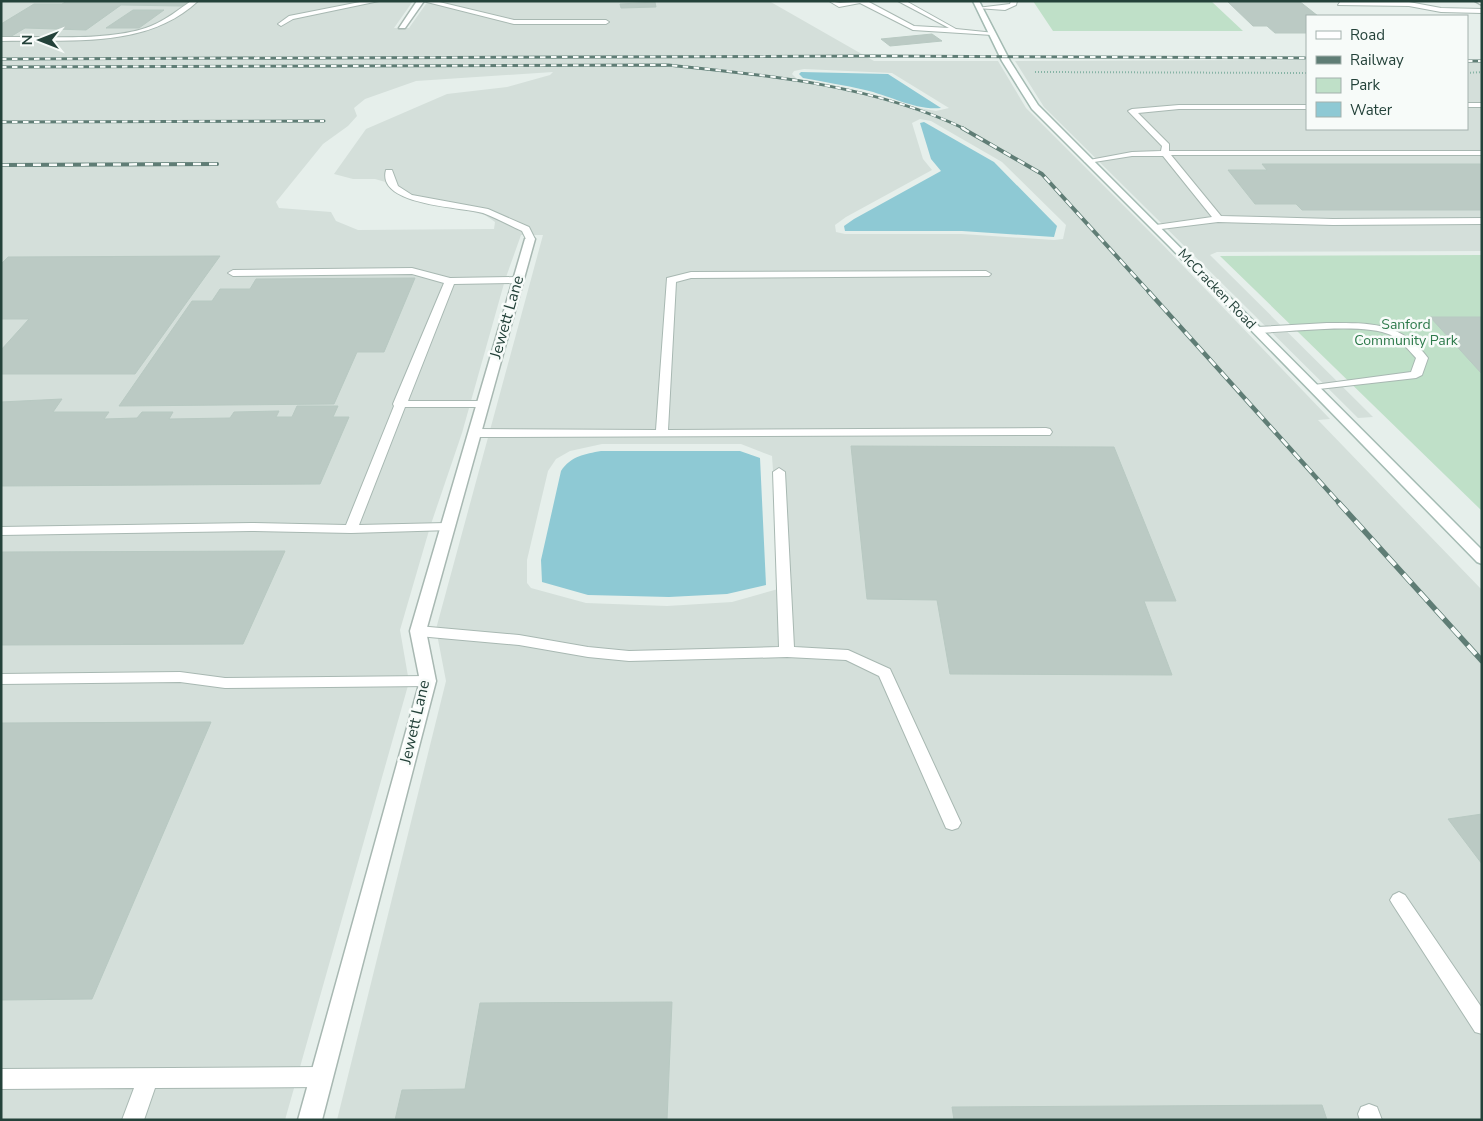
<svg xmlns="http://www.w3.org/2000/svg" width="1483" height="1121" viewBox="0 0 1483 1121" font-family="'Nunito Sans',sans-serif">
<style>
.built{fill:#d4dfda;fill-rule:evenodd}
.green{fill:#bfe0c8}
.water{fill:#8ec9d4}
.building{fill:#bbcac4;stroke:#b8c9c2}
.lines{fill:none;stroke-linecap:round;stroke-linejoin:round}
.lane-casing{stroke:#a8b8b2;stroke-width:2}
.street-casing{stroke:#a8b8b2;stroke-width:3}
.secondary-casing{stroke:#a4bbb3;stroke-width:3}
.path{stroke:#86b3a5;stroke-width:2;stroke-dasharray:1 2;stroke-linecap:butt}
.lane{fill:#fff;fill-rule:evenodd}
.street{fill:#fff;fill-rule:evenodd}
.secondary{fill:#fff;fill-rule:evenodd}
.rail-far3-casing{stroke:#5f7d75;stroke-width:3}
.rail-far2-casing{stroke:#5f7d75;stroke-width:4}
.rail-far1-casing{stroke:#5f7d75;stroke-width:4.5}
.rail-casing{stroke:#5f7d75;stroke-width:5.5}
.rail-far3{stroke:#f7fbf9;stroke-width:2;stroke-dasharray:5.5;stroke-linecap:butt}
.rail-far2{stroke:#f7fbf9;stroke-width:2.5;stroke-dasharray:8;stroke-linecap:butt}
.rail-far1{stroke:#f7fbf9;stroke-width:3;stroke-dasharray:9;stroke-linecap:butt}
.rail{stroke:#f7fbf9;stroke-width:4;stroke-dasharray:12;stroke-linecap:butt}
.labels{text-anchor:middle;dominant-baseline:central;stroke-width:5;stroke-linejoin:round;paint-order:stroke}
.far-street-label{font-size:14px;fill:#24423a;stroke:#f7fbf9}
.far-park-label{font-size:14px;fill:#2d7a4b;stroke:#f7fbf9}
.street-label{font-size:16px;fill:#24423a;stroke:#f7fbf9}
</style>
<rect width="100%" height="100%" fill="#e6efeb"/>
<path class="built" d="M 1,1 L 413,1 L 394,28 L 409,28 L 428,1 L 769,1 L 874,61 L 998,61 L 1026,108 L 1163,245 L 1330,419 L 1318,420 L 1482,590 L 1482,1120 L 337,1120 L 446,681 L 436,629 L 543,235 L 521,235 L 505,280 L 462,433 L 430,527 L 400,630 L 409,682 L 285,1120 L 1,1120 ZM 804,69 L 892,73 L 949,108 L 936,111 L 913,107 L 861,92 L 797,79 L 792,74 L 794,71 ZM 553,72 L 550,75 L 507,87 L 447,94 L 366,129 L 334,174 L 353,179 L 375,179 L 389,183 L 408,196 L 485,215 L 495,222 L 494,229 L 358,230 L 336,221 L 331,212 L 279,208 L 276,202 L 323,144 L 348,126 L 357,116 L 354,108 L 365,99 L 416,81 ZM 920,119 L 931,121 L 1002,162 L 1066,225 L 1063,239 L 1054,240 L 962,234 L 845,234 L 836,232 L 835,225 L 846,217 L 932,170 L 923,159 L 912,123 ZM 602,444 L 741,444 L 772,456 L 781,584 L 778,589 L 732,602 L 667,606 L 586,603 L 531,588 L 527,583 L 527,560 L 548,471 L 556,459 L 570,451 Z
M 1307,60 L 1307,129 L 1467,129 L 1467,60 L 1482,60 L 1482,251 L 1217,252 L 1210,255 L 1373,417 L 1358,418 L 1044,107 L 1015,61 Z"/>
<path class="green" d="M 1033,1 L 1211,1 L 1243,31 L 1053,31 Z
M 1482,255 L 1482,511 L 1220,256 Z"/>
<path class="water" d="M 801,72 L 888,74 L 941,108 C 917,111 888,95 865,90 C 844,85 824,82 803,78 L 799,74 Z
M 924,122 L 994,162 L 1057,226 L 1054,237 L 962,231 L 845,231 L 844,226 L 854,219 L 941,171 L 931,159 L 920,123 Z
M 601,451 L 740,451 L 760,458 L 766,585 L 727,594 L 669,597 L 588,595 L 542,582 L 541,560 L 561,471 C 571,456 585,454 601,451 Z"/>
<path class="building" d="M 67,1 L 188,1 L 182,6 L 121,5 L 86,30 L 25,28 L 10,37 L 1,37 L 1,24 L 34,4 L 62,4 Z
M 1227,1 L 1299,1 L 1318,16 L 1307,16 L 1307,33 L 1275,33 L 1267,26 L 1253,26 Z
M 655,2 L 656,7 L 621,8 L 620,4 Z
M 133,10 L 164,10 L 139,28 L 106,28 Z
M 932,34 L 942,41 L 890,46 L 881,39 Z
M 1262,164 L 1482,164 L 1482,210 L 1302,210 L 1296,204 L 1255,204 L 1228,170 L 1267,170 Z
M 220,256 L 135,374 L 1,374 L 1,350 L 29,319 L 1,319 L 1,264 L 8,257 Z
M 415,278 L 384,352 L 357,352 L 334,404 L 119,406 L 192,301 L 212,301 L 220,289 L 250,289 L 256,279 Z
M 1430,317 L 1482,317 L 1482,374 Z
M 62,399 L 53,412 L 109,412 L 104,419 L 137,418 L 142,412 L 173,412 L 169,419 L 230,418 L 234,412 L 279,411 L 276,417 L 292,417 L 297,406 L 338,406 L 333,417 L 349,417 L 320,484 L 1,486 L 1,402 Z
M 851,446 L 1114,447 L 1176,601 L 1144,601 L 1172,675 L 950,674 L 937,600 L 867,599 Z
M 285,551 L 243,644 L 1,645 L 1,552 Z
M 211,722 L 92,999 L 1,1000 L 1,723 Z
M 1482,814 L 1482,864 L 1448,819 Z
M 672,1002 L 667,1120 L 395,1120 L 402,1090 L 465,1089 L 480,1003 Z
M 1322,1105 L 1327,1120 L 954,1120 L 952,1107 Z"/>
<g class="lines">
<g class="lane-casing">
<path id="lane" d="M 191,1 L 198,1 C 146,50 67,39 1,41 L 1,37 C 45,36 111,42 151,26 C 166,20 178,10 191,1 Z
M 365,1 L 379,1 L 293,19 L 281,26 L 278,24 L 289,16 Z
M 423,1 L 435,1 L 514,20 L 606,20 L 609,22 L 606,24 L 514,24 Z
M 829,1 L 840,3 L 867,1 L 914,26 L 949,28 L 898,1 L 906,1 L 956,29 L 995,33 L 992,35 L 913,30 L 860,3 L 839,7 Z
M 1011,1 L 1017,1 L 1016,5 L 1005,10 L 977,8 L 1010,4 Z
M 1340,2 L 1409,2 L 1441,8 L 1482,9 L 1482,13 L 1441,12 L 1409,6 L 1338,5 Z
M 1467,103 L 1482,103 L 1482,107 L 1467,107 Z
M 1179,105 L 1307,105 L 1307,109 L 1179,109 L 1138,113 L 1169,144 L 1169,151 L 1482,151 L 1482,155 L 1171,155 L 1221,216 L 1333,219 L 1482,218 L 1482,224 L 1333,225 L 1218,222 L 1153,230 L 1153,226 L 1156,225 L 1212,217 L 1163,156 L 1132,156 L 1088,163 L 1084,161 L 1132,152 L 1161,151 L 1162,146 L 1128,111 L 1132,109 Z
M 386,170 L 392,170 L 398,186 L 412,195 L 488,209 L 529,227 L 535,239 L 527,241 L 522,231 C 509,225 496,218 483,213 C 462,207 376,206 386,170 Z
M 412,268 L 450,278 L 517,277 L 522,280 L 517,283 L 454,284 L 408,401 L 483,401 L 489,404 L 483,407 L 405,407 L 359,525 L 446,523 L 451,524 L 453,527 L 451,530 L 351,533 L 251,531 L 1,535 L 1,527 L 251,523 L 346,525 L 394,406 L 393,404 L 444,283 L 412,274 L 233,276 L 228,273 L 233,270 Z
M 986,271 L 991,274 L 989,276 L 691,278 L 676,282 L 668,430 L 1046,428 L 1050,429 L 1052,432 L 1050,435 L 476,437 L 470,433 L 476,429 L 656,430 L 667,278 L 691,272 Z
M 1327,323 C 1369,323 1400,321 1428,358 L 1422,375 L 1416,378 L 1310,390 L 1310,386 L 1314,385 L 1411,372 L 1416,358 C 1409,350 1401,341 1391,335 C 1365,322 1288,332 1257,333 L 1252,330 L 1257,327 Z
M 779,468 L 785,472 L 794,647 L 848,650 L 890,669 L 961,823 L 958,828 L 952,830 L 946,828 L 879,676 L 846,660 L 787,657 L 629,661 L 588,657 L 519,645 L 418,636 L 411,631 L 418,626 L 519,635 L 588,647 L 629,651 L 779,647 L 773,472 Z
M 180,672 L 225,678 L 428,676 L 433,677 L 436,681 L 433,685 L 428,686 L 225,688 L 180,682 L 1,684 L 1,674 Z
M 1399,892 L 1405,895 L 1482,1008 L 1482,1034 L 1475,1032 L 1393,905 L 1390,900 L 1393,895 Z
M 321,1067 L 328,1070 L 331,1077 L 328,1084 L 321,1087 L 155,1088 L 144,1120 L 122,1120 L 134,1088 L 1,1089 L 1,1069 Z
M 1369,1104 L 1377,1107 L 1382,1120 L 1360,1120 L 1358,1114 L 1361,1107 Z"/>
</g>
<g class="street-casing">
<path id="street" d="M 417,1 L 424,1 L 405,28 L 399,28 Z
M 1475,1 L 1482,1 L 1482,5 Z
M 530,236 L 535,239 L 426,631 L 436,681 L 322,1120 L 298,1120 L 420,681 L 410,631 L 525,239 Z"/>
</g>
<g class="secondary-casing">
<path id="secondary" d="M 973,1 L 979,1 L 1010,61 L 1038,105 L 1482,550 L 1482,564 L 1477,562 L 1169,246 L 1032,109 L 1002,61 Z"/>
</g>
<path class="path" d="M 1035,72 L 1307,73
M 1467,73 L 1482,72"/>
<use href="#lane" class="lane"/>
<use href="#street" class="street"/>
<use href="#secondary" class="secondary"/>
<g class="rail-far3-casing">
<path id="rail-far3" d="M 1,59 L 874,56 L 1307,58
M 1467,61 L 1482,61
M 1,67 L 668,65 C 767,75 874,85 965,129
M 1,122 L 324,121"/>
</g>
<g class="rail-far2-casing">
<path id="rail-far2" d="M 962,128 L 1042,174 L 1150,293
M 1,165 L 217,164"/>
</g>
<g class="rail-far1-casing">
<path id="rail-far1" d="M 1149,292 L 1340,504"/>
</g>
<g class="rail-casing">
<path id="rail" d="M 1339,503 L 1482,661"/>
</g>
<use href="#rail-far3" class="rail-far3"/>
<use href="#rail-far2" class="rail-far2"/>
<use href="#rail-far1" class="rail-far1"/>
<use href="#rail" class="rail"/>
</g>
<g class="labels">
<g class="far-street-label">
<text transform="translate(1217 289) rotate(46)">McCracken Road</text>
</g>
<g class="far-park-label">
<text x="1406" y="324">Sanford<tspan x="1406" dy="16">Community Park</tspan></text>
</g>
<g class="street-label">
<text transform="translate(507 317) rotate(-74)">Jewett Lane</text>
<text transform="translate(415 722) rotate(-77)">Jewett Lane</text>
</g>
</g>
<rect width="1483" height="1121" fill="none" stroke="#24423a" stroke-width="5"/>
<rect x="1306" y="15" width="162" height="115" fill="#f7fbf9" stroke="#a3b1ad"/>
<rect x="1316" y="31" width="25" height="8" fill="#ffffff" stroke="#a3b1ad"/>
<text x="1350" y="40" font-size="15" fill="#24423a">Road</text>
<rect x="1316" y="56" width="25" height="8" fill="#5f7d75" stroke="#a3b1ad"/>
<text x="1350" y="65" font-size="15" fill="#24423a">Railway</text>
<rect x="1316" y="78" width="25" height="15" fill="#bfe0c8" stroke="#a3b1ad"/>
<text x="1350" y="90" font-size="15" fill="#24423a">Park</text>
<rect x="1316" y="102" width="25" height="15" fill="#8ec9d4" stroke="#a3b1ad"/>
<text x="1350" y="115" font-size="15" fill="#24423a">Water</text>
<g transform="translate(40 40) rotate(270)" stroke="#f7fbf9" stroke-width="4" paint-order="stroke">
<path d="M0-4L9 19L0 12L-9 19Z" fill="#24423a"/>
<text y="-8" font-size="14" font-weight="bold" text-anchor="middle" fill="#24423a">N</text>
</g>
</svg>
